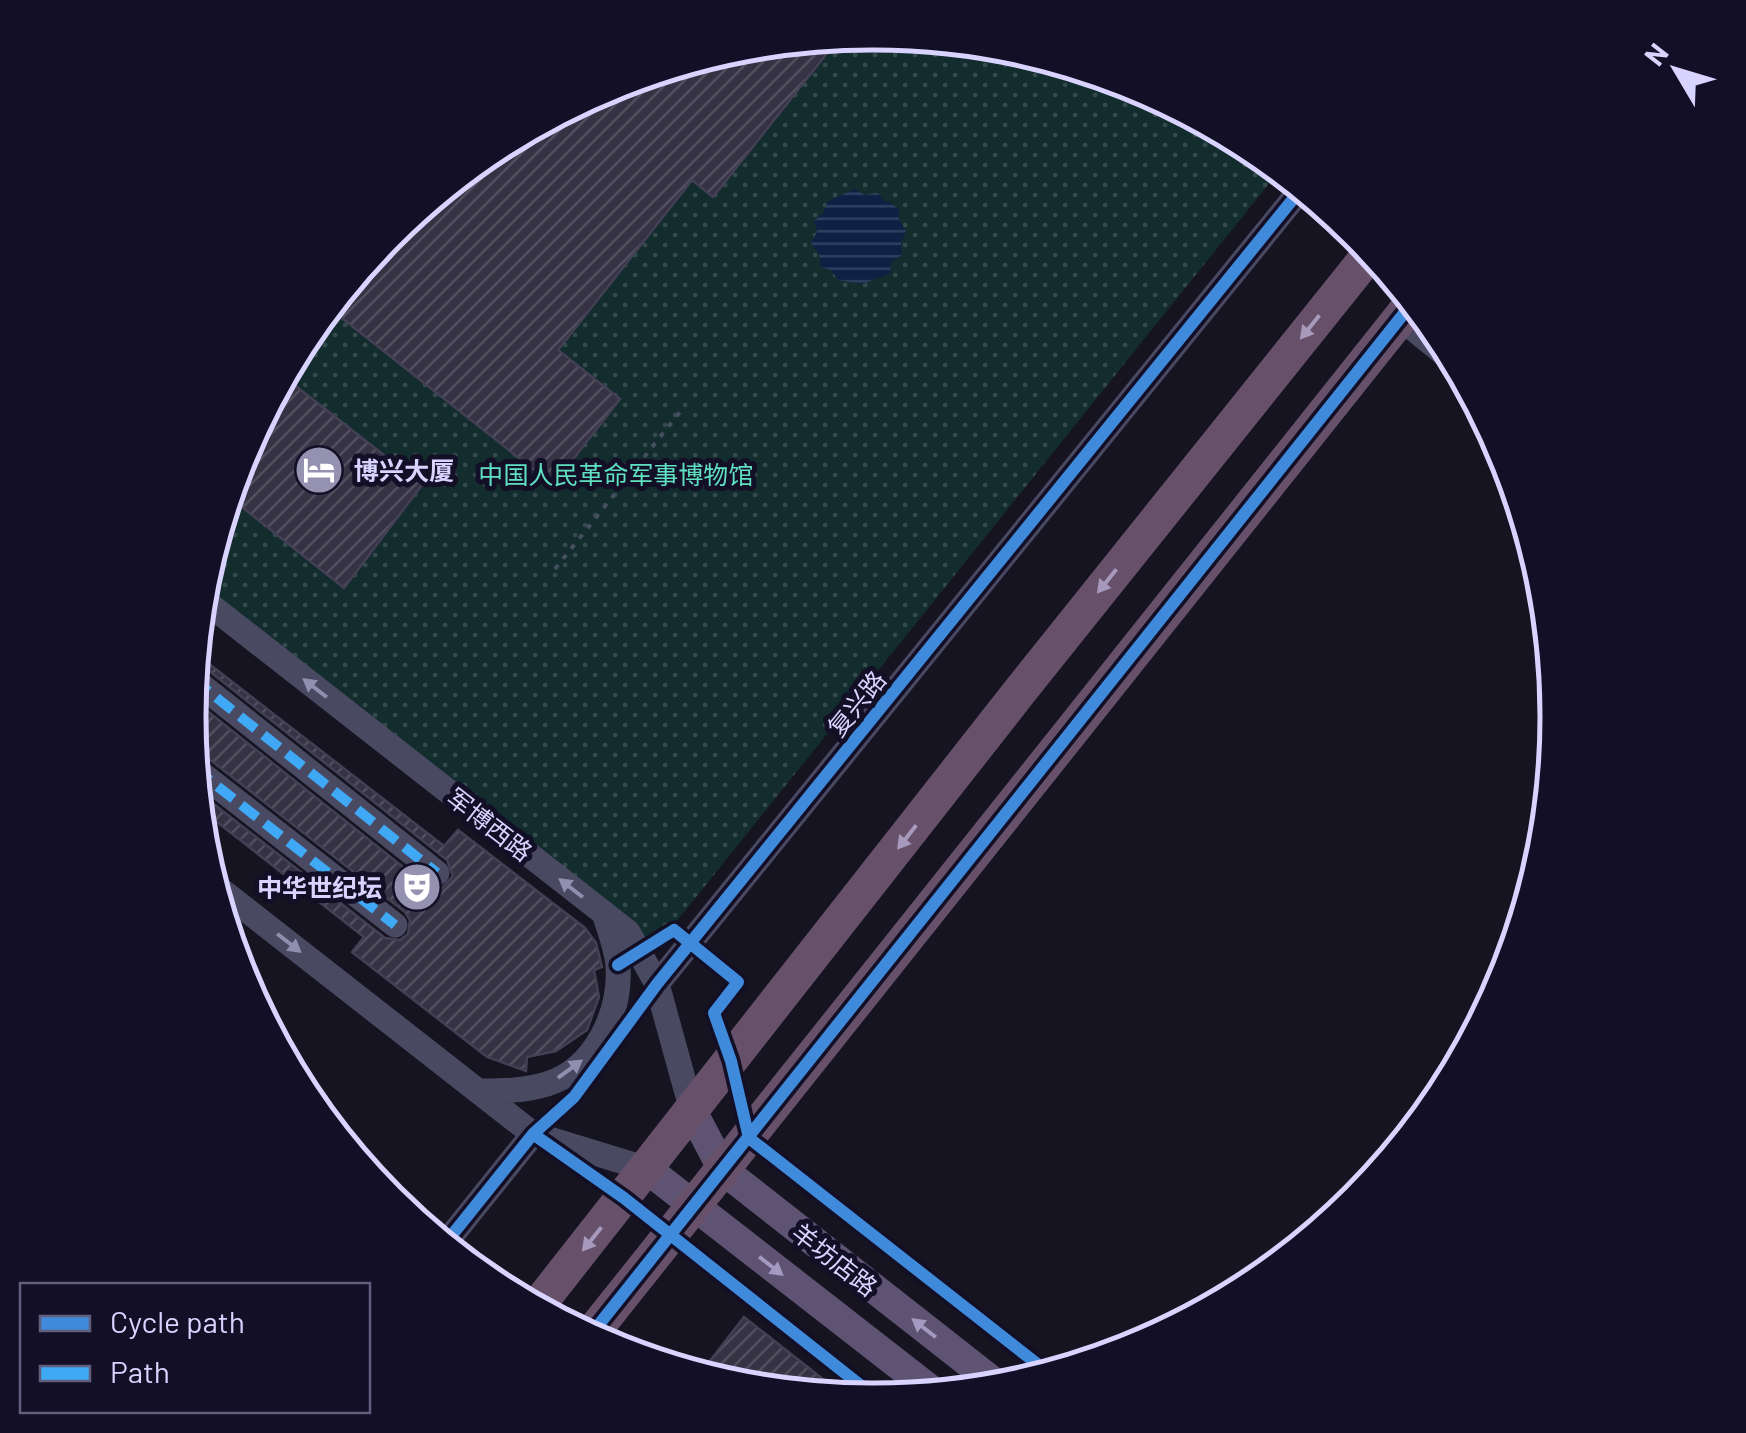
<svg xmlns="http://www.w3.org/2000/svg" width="1746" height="1433" viewBox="0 0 1746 1433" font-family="Barlow,'Noto Sans SC',sans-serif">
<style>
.park{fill:url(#park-dots)}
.water{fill:url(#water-rules)}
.building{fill:url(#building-hatch);stroke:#433f54;stroke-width:2.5}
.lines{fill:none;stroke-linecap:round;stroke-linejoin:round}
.path{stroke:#44505f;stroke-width:4;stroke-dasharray:5 8;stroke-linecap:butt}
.minor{stroke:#4a4962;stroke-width:25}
.major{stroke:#5e5373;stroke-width:30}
.highway{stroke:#67516a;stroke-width:35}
.quiet{stroke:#3fa9f5;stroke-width:10;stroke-dasharray:20 10;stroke-linecap:butt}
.cycleway-casing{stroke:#130f26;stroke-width:19}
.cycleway{stroke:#408adc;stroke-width:12}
.oneway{fill:#a699bc}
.oneway2{fill:#928eb0}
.oneway3{fill:#a29ac0}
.labels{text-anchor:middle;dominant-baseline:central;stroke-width:10;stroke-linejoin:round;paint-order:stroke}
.poi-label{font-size:25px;font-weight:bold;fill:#d9d4ff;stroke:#130f26;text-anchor:start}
.park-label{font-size:25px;fill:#5fe0c0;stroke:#130f26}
.street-label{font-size:25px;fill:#d9d4ff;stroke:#130f26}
.rim{fill:none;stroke:#d9d4ff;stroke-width:5}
</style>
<defs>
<pattern id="park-dots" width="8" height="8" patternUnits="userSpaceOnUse" patternTransform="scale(2.5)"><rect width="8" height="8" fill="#132c2d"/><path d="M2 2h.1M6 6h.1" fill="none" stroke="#354a4c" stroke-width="1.8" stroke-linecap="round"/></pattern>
<pattern id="water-rules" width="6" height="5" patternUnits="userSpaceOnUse" patternTransform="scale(2.5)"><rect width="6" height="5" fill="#0d2144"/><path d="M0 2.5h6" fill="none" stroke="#304060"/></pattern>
<pattern id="building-hatch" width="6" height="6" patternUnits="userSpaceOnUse" patternTransform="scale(2.5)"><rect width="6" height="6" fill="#343243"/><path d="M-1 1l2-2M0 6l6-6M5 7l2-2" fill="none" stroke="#514f5f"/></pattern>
</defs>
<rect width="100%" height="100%" fill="#161421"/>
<path class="park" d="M 874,33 L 1007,46 L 1135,85 L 1253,148 L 1280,170 L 652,952 L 202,589 L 202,582 L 241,454 L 305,336 L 390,232 L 612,84 L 740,46 Z"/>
<path class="water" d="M 854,189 L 865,195 L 878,193 L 885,202 L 889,201 L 899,210 L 899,220 L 906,231 L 901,243 L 902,255 L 891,262 L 890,273 L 863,284 L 838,280 L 831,270 L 821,267 L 819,254 L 811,243 L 817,232 L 814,221 L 824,212 L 827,202 Z"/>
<path class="building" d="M 820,38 L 832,47 L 713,197 L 692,180 L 558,350 L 620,399 L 553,485 L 328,307 L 390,232 L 493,147 L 612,84 L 740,46 Z
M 283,376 L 422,485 L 344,588 L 228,496 L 241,454 Z
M 195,653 L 444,846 L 458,830 L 585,928 L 596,943 L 602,967 L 594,970 L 599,997 L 587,1030 L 556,1051 L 527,1057 L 526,1071 L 487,1057 L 352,952 L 364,937 L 198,807 L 196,790 L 385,938 L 400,940 L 408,934 L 410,920 L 405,912 L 204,755 L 193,752 L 191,698 L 427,886 L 442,888 L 453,876 L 447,860 L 203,666 L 194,663 Z
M 744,1317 L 847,1398 L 739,1387 L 699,1375 Z"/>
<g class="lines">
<path class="path" d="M 555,569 L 680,412"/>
<path class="minor" d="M 1400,318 L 1457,364
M 201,598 L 628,932 L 657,984 L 692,1111
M 193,679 L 437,873
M 194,768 L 395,925
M 212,883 L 533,1134 L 647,1169
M 657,984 L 1302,188
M 478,1091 C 501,1091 524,1091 547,1084 C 595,1069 621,1013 618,966 C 617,949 609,930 604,913
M 444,1245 L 533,1134"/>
<path class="major" d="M 692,1111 L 723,1170 L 1001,1388
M 647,1169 L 936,1394"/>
<path class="highway" d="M 536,1308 L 1020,691 L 1372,251
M 589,1337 L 1413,302"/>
<path class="quiet" d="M 193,679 L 437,873
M 194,768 L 395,925"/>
<g class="cycleway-casing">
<path id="cycleway" d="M 618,965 L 674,930 L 738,982 L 714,1013 L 731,1061 L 749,1138 L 1050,1374
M 533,1134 L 624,1198 L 879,1400
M 444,1245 L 533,1134 L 574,1097 L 657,984 L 1302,188
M 589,1337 L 1413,302"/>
</g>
<use href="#cycleway" class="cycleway"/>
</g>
<defs><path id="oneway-solid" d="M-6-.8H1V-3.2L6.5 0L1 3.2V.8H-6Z" transform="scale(2.5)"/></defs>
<g class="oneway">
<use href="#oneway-solid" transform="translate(1310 327) rotate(129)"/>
<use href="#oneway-solid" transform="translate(1107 581) rotate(129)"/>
<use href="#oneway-solid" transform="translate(907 837) rotate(128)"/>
<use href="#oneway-solid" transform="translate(592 1239) rotate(129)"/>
</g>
<g class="oneway2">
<use href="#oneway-solid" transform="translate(315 688) rotate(-142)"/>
<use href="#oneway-solid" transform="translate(571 888) rotate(-142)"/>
<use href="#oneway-solid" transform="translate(289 943) rotate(38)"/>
<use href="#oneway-solid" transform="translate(570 1069) rotate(-36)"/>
</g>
<g class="oneway3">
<use href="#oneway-solid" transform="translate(771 1266) rotate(38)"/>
<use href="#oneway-solid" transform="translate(924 1328) rotate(-142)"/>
</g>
<defs>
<g id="hotel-disc" transform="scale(2.5)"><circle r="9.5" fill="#9591b1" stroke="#130f26"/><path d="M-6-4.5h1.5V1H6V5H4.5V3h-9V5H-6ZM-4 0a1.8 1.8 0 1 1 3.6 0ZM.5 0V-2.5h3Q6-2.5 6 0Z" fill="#fff"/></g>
<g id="theatre-disc" transform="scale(2.5)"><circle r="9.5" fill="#9591b1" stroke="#130f26"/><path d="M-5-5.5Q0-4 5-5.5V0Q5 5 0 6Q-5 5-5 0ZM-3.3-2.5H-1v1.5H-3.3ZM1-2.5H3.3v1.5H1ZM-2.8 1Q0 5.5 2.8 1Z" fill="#fff"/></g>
</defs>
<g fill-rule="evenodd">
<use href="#hotel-disc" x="319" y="470"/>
<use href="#theatre-disc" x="417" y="887"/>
</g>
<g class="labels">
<g class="poi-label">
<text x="354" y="470">博兴大厦</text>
<text x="382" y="887" text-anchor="end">中华世纪坛</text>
</g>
<g class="park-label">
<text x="616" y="474">中国人民革命军事博物馆</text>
</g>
<g class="street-label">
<text transform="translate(856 703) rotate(-51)">复兴路</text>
<text transform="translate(490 824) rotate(38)">军博西路</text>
<text transform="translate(835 1259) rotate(38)">羊坊店路</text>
</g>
</g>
<path d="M0 0H1746V1433H0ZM872 50H874A666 666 0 0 1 1540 716V717A666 666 0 0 1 874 1383H872A666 666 0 0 1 206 717V716A666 666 0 0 1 872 50Z" fill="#130f26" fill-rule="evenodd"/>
<path class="rim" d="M872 50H874A666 666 0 0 1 1540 716V717A666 666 0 0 1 874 1383H872A666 666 0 0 1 206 717V716A666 666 0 0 1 872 50Z"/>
<rect x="20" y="1283" width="350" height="130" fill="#130f26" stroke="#625e7d" stroke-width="2.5"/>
<rect x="40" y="1316" width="50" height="15" fill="#408adc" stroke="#625e7d" stroke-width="2.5"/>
<text x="110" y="1333" font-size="30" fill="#d9d4ff">Cycle path</text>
<rect x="40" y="1366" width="50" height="15" fill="#3fa9f5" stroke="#625e7d" stroke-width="2.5"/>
<text x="110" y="1383" font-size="30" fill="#d9d4ff">Path</text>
<g transform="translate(1676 70) rotate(308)" stroke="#130f26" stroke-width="8" paint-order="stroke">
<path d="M0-8L18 38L0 25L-18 38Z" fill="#d9d4ff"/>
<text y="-15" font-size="28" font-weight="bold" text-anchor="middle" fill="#d9d4ff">N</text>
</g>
</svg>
